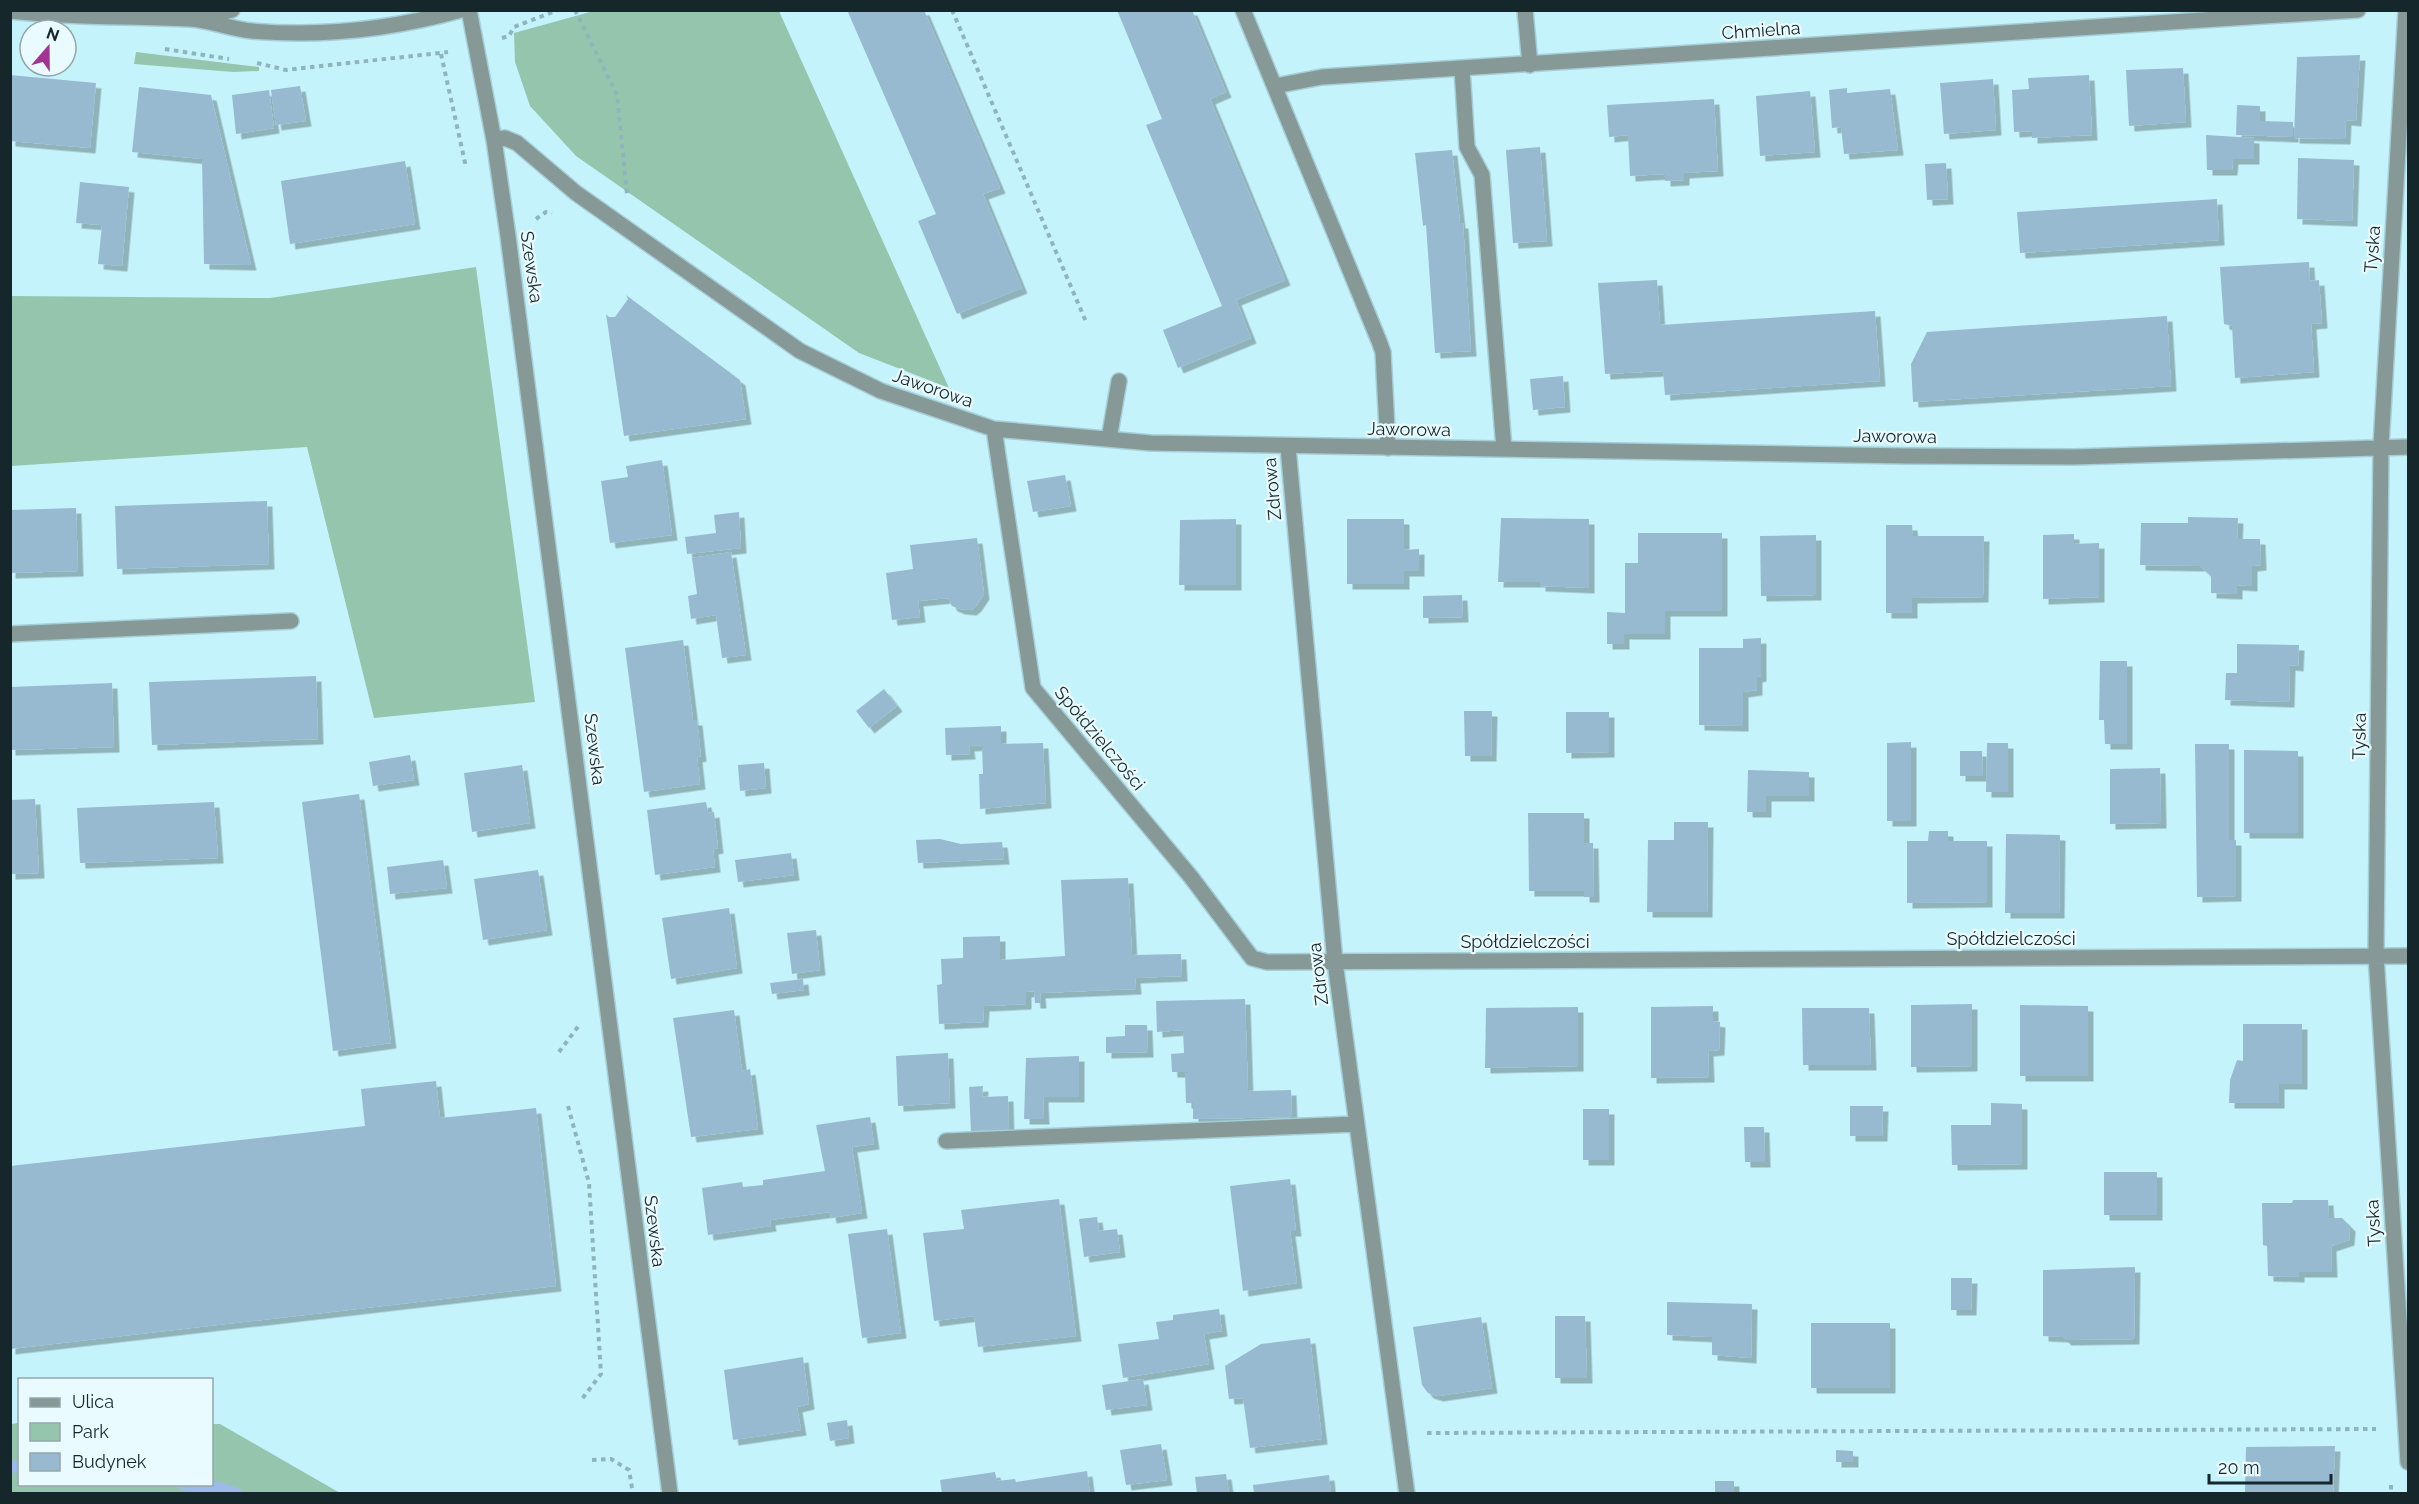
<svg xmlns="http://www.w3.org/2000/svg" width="2419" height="1504" viewBox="0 0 2419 1504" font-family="Raleway,sans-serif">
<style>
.green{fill:#95c6ad}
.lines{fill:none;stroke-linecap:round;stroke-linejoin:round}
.stream{stroke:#9dbaeb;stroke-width:12}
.building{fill:#98bad0;filter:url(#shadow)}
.minor-casing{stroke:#a6ced6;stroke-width:18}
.path{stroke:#8fb4bb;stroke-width:4;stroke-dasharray:4.5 4.5;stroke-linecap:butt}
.minor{stroke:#869996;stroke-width:15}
.labels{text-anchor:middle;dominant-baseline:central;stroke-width:4.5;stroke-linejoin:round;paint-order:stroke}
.street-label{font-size:18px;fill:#16272b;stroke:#e9fbfe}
</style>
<defs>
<filter id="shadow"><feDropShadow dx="5.5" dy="5.5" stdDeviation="0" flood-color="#0004"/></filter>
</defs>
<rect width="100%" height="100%" fill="#c5f3fc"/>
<path class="green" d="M 597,10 L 779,11 L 949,388 L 859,353 L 576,156 L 530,106 L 515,62 L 514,33 Z
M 136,52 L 259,67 L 259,71 L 233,72 L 134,64 Z
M 476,267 L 535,702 L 374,718 L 307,447 L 11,466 L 11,296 L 270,298 Z
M 19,1423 L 20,1484 L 212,1484 L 212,1424 L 220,1424 L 340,1493 L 11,1493 L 11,1424 Z"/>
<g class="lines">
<path class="stream" d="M 10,1466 L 20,1467
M 183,1484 L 222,1489 L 237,1494"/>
</g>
<path class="building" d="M 847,10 L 924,10 L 1000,188 L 983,194 L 1022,288 L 957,314 L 918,221 L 936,214 Z
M 1117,10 L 1192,10 L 1226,92 L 1210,99 L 1285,280 L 1236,300 L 1251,338 L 1178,368 L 1163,330 L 1222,306 L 1146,125 L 1162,119 Z
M 2360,55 L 2356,121 L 2346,120 L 2345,139 L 2294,138 L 2297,57 Z
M 2183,68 L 2186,122 L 2129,126 L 2126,70 Z
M 10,75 L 96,83 L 90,148 L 10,141 Z
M 2089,75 L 2092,135 L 2032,138 L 2032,131 L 2014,132 L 2012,90 L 2029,89 L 2028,78 Z
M 1993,79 L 1996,130 L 1944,134 L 1940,83 Z
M 300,86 L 306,121 L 276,125 L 271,90 Z
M 139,87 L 211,95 L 251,265 L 204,264 L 202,159 L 132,152 Z
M 1847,88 L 1847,93 L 1890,89 L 1898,150 L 1844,154 L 1841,127 L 1832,128 L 1829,90 Z
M 269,90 L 274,128 L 236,134 L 232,95 Z
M 1810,91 L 1815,152 L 1760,156 L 1756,96 Z
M 1714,99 L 1718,171 L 1684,173 L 1684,180 L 1665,181 L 1665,174 L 1630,176 L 1628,135 L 1609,137 L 1607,105 Z
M 2237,105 L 2260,106 L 2260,121 L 2293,122 L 2293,137 L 2236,135 Z
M 2206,135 L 2254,138 L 2254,159 L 2233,159 L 2232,170 L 2207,170 Z
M 1540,147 L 1547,241 L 1513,243 L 1506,150 Z
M 1452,150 L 1460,223 L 1463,223 L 1471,351 L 1435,353 L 1426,225 L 1423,226 L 1415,153 Z
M 2298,158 L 2354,160 L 2352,221 L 2297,219 Z
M 405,161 L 415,224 L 290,244 L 281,181 Z
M 1946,163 L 1948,199 L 1927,200 L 1925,164 Z
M 80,182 L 129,187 L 122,266 L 98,264 L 102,225 L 76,223 Z
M 2217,199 L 2219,240 L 2020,253 L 2017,212 Z
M 2309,262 L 2310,281 L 2319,280 L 2322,323 L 2311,324 L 2314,372 L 2235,378 L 2232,326 L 2224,324 L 2220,267 Z
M 1657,280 L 1660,325 L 1875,311 L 1880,381 L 1665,395 L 1663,371 L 1605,374 L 1598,283 Z
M 626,295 L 740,380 L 746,419 L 624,436 L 606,314 L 609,317 L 615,317 L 628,299 Z
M 2167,316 L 2171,386 L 1913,402 L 1911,364 L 1927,332 Z
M 1563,376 L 1565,407 L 1533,410 L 1530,379 Z
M 662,460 L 672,535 L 610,543 L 601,481 L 628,477 L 626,466 Z
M 1065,475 L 1071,506 L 1033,512 L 1027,481 Z
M 267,501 L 269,564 L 117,569 L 115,506 Z
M 76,508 L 78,571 L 10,573 L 10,510 Z
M 739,512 L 741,548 L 687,554 L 685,537 L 716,533 L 714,515 Z
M 2188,517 L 2238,518 L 2237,539 L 2260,539 L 2261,565 L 2252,566 L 2252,586 L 2237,585 L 2237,594 L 2211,593 L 2211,576 L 2200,566 L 2140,565 L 2141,523 L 2188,523 Z
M 1501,518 L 1589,519 L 1589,588 L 1540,586 L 1540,582 L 1498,582 Z
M 1236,519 L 1236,585 L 1179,585 L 1180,520 Z
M 1347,519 L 1404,519 L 1404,550 L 1419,549 L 1419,571 L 1404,571 L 1404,584 L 1347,584 Z
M 1886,525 L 1912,525 L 1913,536 L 1984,536 L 1983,597 L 1912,598 L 1912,613 L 1886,613 Z
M 1638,533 L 1722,533 L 1722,611 L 1665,611 L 1665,634 L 1624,634 L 1624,644 L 1607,644 L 1607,612 L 1625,613 L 1625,563 L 1638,563 Z
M 2074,534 L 2074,544 L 2099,543 L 2099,597 L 2043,599 L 2043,535 Z
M 1816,535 L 1816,595 L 1761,596 L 1760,536 Z
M 977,538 L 984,594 L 976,606 L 971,610 L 960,609 L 952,606 L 948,598 L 918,601 L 920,617 L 892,620 L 886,573 L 913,569 L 910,545 Z
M 731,552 L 746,655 L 722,658 L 716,615 L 691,619 L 688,596 L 697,594 L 692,558 Z
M 1462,595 L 1463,617 L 1423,618 L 1423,596 Z
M 1761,638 L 1761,676 L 1757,677 L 1757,690 L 1743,692 L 1743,726 L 1699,725 L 1699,648 L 1743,648 L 1743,639 Z
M 683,640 L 693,720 L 697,720 L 701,756 L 697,757 L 700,784 L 644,792 L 625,648 Z
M 2237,644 L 2299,645 L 2298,666 L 2290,665 L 2289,702 L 2225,700 L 2226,673 L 2237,673 Z
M 2100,661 L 2127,661 L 2127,744 L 2105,744 L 2104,720 L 2099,720 Z
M 316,676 L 318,739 L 152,745 L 149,682 Z
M 112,683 L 114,747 L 10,750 L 10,687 Z
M 884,689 L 897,706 L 869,728 L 856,711 Z
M 1464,711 L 1492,711 L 1491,756 L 1465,756 Z
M 1566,712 L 1609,712 L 1609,752 L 1566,753 Z
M 1001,726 L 1001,744 L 1043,743 L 1046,803 L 980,809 L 979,774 L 983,774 L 982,745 L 969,746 L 970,754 L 946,755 L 945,728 Z
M 1911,742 L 1911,821 L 1887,821 L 1887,743 Z
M 1987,743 L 2008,743 L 2008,792 L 1986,792 Z
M 2195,744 L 2229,744 L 2229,840 L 2236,840 L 2236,896 L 2197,897 Z
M 2244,750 L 2298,751 L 2298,833 L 2244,833 Z
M 1960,751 L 1982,751 L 1983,776 L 1960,776 Z
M 410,755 L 414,780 L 373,786 L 369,762 Z
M 764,763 L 766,788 L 740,791 L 738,765 Z
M 522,765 L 530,823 L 472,832 L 464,773 Z
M 2160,768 L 2161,823 L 2110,824 L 2110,769 Z
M 1748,770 L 1809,772 L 1809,796 L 1766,796 L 1766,812 L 1747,812 Z
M 359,794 L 391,1043 L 333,1051 L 302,802 Z
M 35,799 L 39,873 L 10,874 L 10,800 Z
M 214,802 L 218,858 L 80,863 L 77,808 Z
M 706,802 L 708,813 L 714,812 L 718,848 L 713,849 L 715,867 L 655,875 L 647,810 Z
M 1528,813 L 1584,813 L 1584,843 L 1593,843 L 1594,897 L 1584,897 L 1584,891 L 1529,891 Z
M 1674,822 L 1708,822 L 1707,912 L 1647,912 L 1648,840 L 1674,840 Z
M 1929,831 L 1948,831 L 1948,841 L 1987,841 L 1987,902 L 1907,903 L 1907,841 L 1928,841 Z
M 2006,834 L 2060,835 L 2059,913 L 2005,913 Z
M 940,839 L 961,844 L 1002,842 L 1004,859 L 918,863 L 916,840 Z
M 791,853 L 794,875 L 738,882 L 735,860 Z
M 443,860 L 447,888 L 390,894 L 387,867 Z
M 538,870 L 547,930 L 483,940 L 474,879 Z
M 1128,878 L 1132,955 L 1181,954 L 1182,976 L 1135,978 L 1136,989 L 1040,993 L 1041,1003 L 1035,1003 L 1034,991 L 1026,992 L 1026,1004 L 984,1006 L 983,1022 L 939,1024 L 937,985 L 942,984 L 941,959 L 963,958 L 963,937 L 1000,936 L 1000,960 L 1065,956 L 1061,880 Z
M 729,908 L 737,968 L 671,979 L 662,918 Z
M 816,930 L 820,970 L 792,974 L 787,933 Z
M 803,979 L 804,990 L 772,994 L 770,983 Z
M 1245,999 L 1248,1091 L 1291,1090 L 1292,1117 L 1193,1119 L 1193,1103 L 1186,1103 L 1185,1072 L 1172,1072 L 1171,1054 L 1184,1053 L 1183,1030 L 1157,1032 L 1156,1001 Z
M 1972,1004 L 1972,1066 L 1911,1067 L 1911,1005 Z
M 2020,1005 L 2088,1006 L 2088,1076 L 2020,1076 Z
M 1713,1006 L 1713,1021 L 1720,1022 L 1719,1050 L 1708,1051 L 1709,1077 L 1651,1078 L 1651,1007 Z
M 1578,1007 L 1578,1066 L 1485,1068 L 1486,1008 Z
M 1802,1008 L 1869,1008 L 1871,1065 L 1803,1065 Z
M 734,1010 L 742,1071 L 750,1069 L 758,1129 L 691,1137 L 673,1018 Z
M 2243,1024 L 2302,1024 L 2302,1084 L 2279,1084 L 2279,1103 L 2229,1103 L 2230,1080 L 2237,1060 L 2243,1061 Z
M 1125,1025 L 1147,1025 L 1148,1052 L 1106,1053 L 1106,1037 L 1125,1036 Z
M 948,1053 L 950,1103 L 898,1106 L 896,1056 Z
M 1079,1056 L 1079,1097 L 1043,1097 L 1044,1119 L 1024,1119 L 1026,1058 Z
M 436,1081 L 440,1118 L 536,1108 L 556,1286 L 10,1349 L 10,1166 L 365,1126 L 361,1089 Z
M 983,1086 L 982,1097 L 1008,1096 L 1009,1132 L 971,1133 L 969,1087 Z
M 1991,1103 L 2022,1104 L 2022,1164 L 1952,1165 L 1951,1125 L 1991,1125 Z
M 1850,1106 L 1883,1106 L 1882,1136 L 1850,1136 Z
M 1583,1109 L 1609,1109 L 1609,1160 L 1583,1160 Z
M 870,1117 L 874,1144 L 852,1147 L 862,1213 L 831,1218 L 830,1212 L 770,1220 L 771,1226 L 708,1235 L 702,1188 L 742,1182 L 743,1187 L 763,1185 L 763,1180 L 825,1171 L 816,1125 Z
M 1744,1127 L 1764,1127 L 1765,1162 L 1745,1162 Z
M 2104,1172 L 2157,1172 L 2157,1215 L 2104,1215 Z
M 1290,1179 L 1296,1231 L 1290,1231 L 1297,1283 L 1243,1291 L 1230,1186 Z
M 1059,1199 L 1076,1336 L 978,1347 L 974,1316 L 934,1321 L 923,1233 L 964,1229 L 961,1210 Z
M 2293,1200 L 2328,1200 L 2329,1218 L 2342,1218 L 2350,1226 L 2349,1240 L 2331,1246 L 2332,1272 L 2299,1272 L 2299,1277 L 2268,1276 L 2267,1246 L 2263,1245 L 2262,1203 L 2292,1203 Z
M 1097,1217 L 1099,1231 L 1117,1229 L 1120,1252 L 1084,1257 L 1079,1219 Z
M 887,1229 L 901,1333 L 862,1338 L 848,1234 Z
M 2135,1267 L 2134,1339 L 2066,1340 L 2063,1337 L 2043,1336 L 2043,1270 Z
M 1951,1278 L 1972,1278 L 1971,1310 L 1951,1310 Z
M 1667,1302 L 1752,1304 L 1751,1358 L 1712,1355 L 1712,1337 L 1667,1335 Z
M 1219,1309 L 1222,1331 L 1204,1334 L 1209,1364 L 1123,1378 L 1118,1344 L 1159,1339 L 1156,1322 L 1173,1320 L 1173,1315 Z
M 1555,1316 L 1585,1316 L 1587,1378 L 1555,1378 Z
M 1481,1317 L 1492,1388 L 1438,1396 L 1428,1393 L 1422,1385 L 1413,1327 Z
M 1811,1323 L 1890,1323 L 1890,1388 L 1811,1388 Z
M 1310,1338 L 1322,1439 L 1250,1448 L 1243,1398 L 1229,1399 L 1225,1366 L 1261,1344 Z
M 803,1357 L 809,1404 L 797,1407 L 801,1430 L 733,1440 L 724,1370 Z
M 1143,1379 L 1147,1405 L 1106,1410 L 1102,1385 Z
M 847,1420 L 849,1438 L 830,1441 L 827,1423 Z
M 1161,1444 L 1167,1480 L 1126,1485 L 1120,1450 Z
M 2335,1446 L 2333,1494 L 2245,1494 L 2246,1447 Z
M 1836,1450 L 1853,1451 L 1853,1462 L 1836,1462 Z
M 1087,1471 L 1090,1494 L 942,1494 L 940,1480 L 995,1472 L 997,1481 L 1015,1479 L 1016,1482 Z
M 1226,1474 L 1229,1494 L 1197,1494 L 1195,1477 Z
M 1329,1475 L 1331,1494 L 1254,1494 L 1253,1485 Z
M 1715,1481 L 1734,1481 L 1734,1494 L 1715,1494 Z"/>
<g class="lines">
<g class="minor-casing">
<path id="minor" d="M 469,10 L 494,140 L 508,236 L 670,1494
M 1243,10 L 1379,341 L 1383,352 L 1388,448
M 1525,10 L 1530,65
M 2406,10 L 2381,446 L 2376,955 L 2408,1462
M 10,11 C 70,18 129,16 189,19 C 210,20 231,29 252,31 C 322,37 393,29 461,10
M 197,18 L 232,10
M 1462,69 L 1467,147 L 1482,175 L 1504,449
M 1275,86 L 1322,77 L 2358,10
M 494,140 L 505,138 L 517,143 L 576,193 L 800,351 L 881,391 L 994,429 L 1151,443 L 1907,456 L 2074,457 L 2408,447
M 994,429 L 1033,688 L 1191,877 L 1252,958 L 1267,962 L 2408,956
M 1109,439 L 1119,381
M 1288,447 L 1335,962 L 1407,1494
M 10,634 L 291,621
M 946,1141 L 1357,1124"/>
</g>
<path class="path" d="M 575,10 L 617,95 L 627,194
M 952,10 L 1087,324
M 502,38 L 509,36 L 514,27 L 558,10
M 165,49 L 229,59
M 441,54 L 466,167
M 257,63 L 286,70 L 448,52
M 536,219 L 546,212 L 552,213
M 559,1052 L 580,1024
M 568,1106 L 589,1183 L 601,1374 L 582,1399
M 1427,1433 L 2376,1429
M 592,1460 L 611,1459 L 629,1470 L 633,1494
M 2391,1485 L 2391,1494"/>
<use href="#minor" class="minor"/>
</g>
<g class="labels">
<g class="street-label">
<text transform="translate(1761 30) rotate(-4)">Chmielna</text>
<text transform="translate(2372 249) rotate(-86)">Tyska</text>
<text transform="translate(532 267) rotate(82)">Szewska</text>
<text transform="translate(933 388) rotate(19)">Jaworowa</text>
<text transform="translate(1409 429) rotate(1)">Jaworowa</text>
<text transform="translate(1895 436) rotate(1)">Jaworowa</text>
<text transform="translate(1272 489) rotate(-95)">Zdrowa</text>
<text transform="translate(2359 736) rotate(-89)">Tyska</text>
<text transform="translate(1100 738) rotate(50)">Spółdzielczości</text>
<text transform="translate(595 749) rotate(83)">Szewska</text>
<text x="2011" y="938">Spółdzielczości</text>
<text x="1525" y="941">Spółdzielczości</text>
<text transform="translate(1318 974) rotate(-97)">Zdrowa</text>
<text transform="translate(2373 1223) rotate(-93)">Tyska</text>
<text transform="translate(655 1231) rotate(83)">Szewska</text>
</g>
</g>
<rect width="2419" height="1504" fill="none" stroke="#16272b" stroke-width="24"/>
<rect x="18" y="1378" width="195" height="108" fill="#e9fbfe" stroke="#95a6aa" stroke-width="1.5"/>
<rect x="30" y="1398" width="30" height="9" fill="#869996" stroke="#95a6aa" stroke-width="1.5"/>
<text x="72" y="1408" font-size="18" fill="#16272b">Ulica</text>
<rect x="30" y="1423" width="30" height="18" fill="#95c6ad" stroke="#95a6aa" stroke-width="1.5"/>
<text x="72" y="1438" font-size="18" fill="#16272b">Park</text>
<rect x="30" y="1453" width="30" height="18" fill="#98bad0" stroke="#95a6aa" stroke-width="1.5"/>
<text x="72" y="1468" font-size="18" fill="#16272b">Budynek</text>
<g transform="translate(48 48) rotate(20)"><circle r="28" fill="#e9fbfe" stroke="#95a6aa" stroke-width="1.5"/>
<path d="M0-4.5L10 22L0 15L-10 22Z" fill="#a43492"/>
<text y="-9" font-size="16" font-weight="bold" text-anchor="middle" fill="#16272b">N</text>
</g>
<path d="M2209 1474v9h122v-9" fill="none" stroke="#16272b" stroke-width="3"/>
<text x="2218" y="1474" font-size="18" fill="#16272b" stroke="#e9fbfe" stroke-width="4.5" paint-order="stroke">20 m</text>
</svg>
